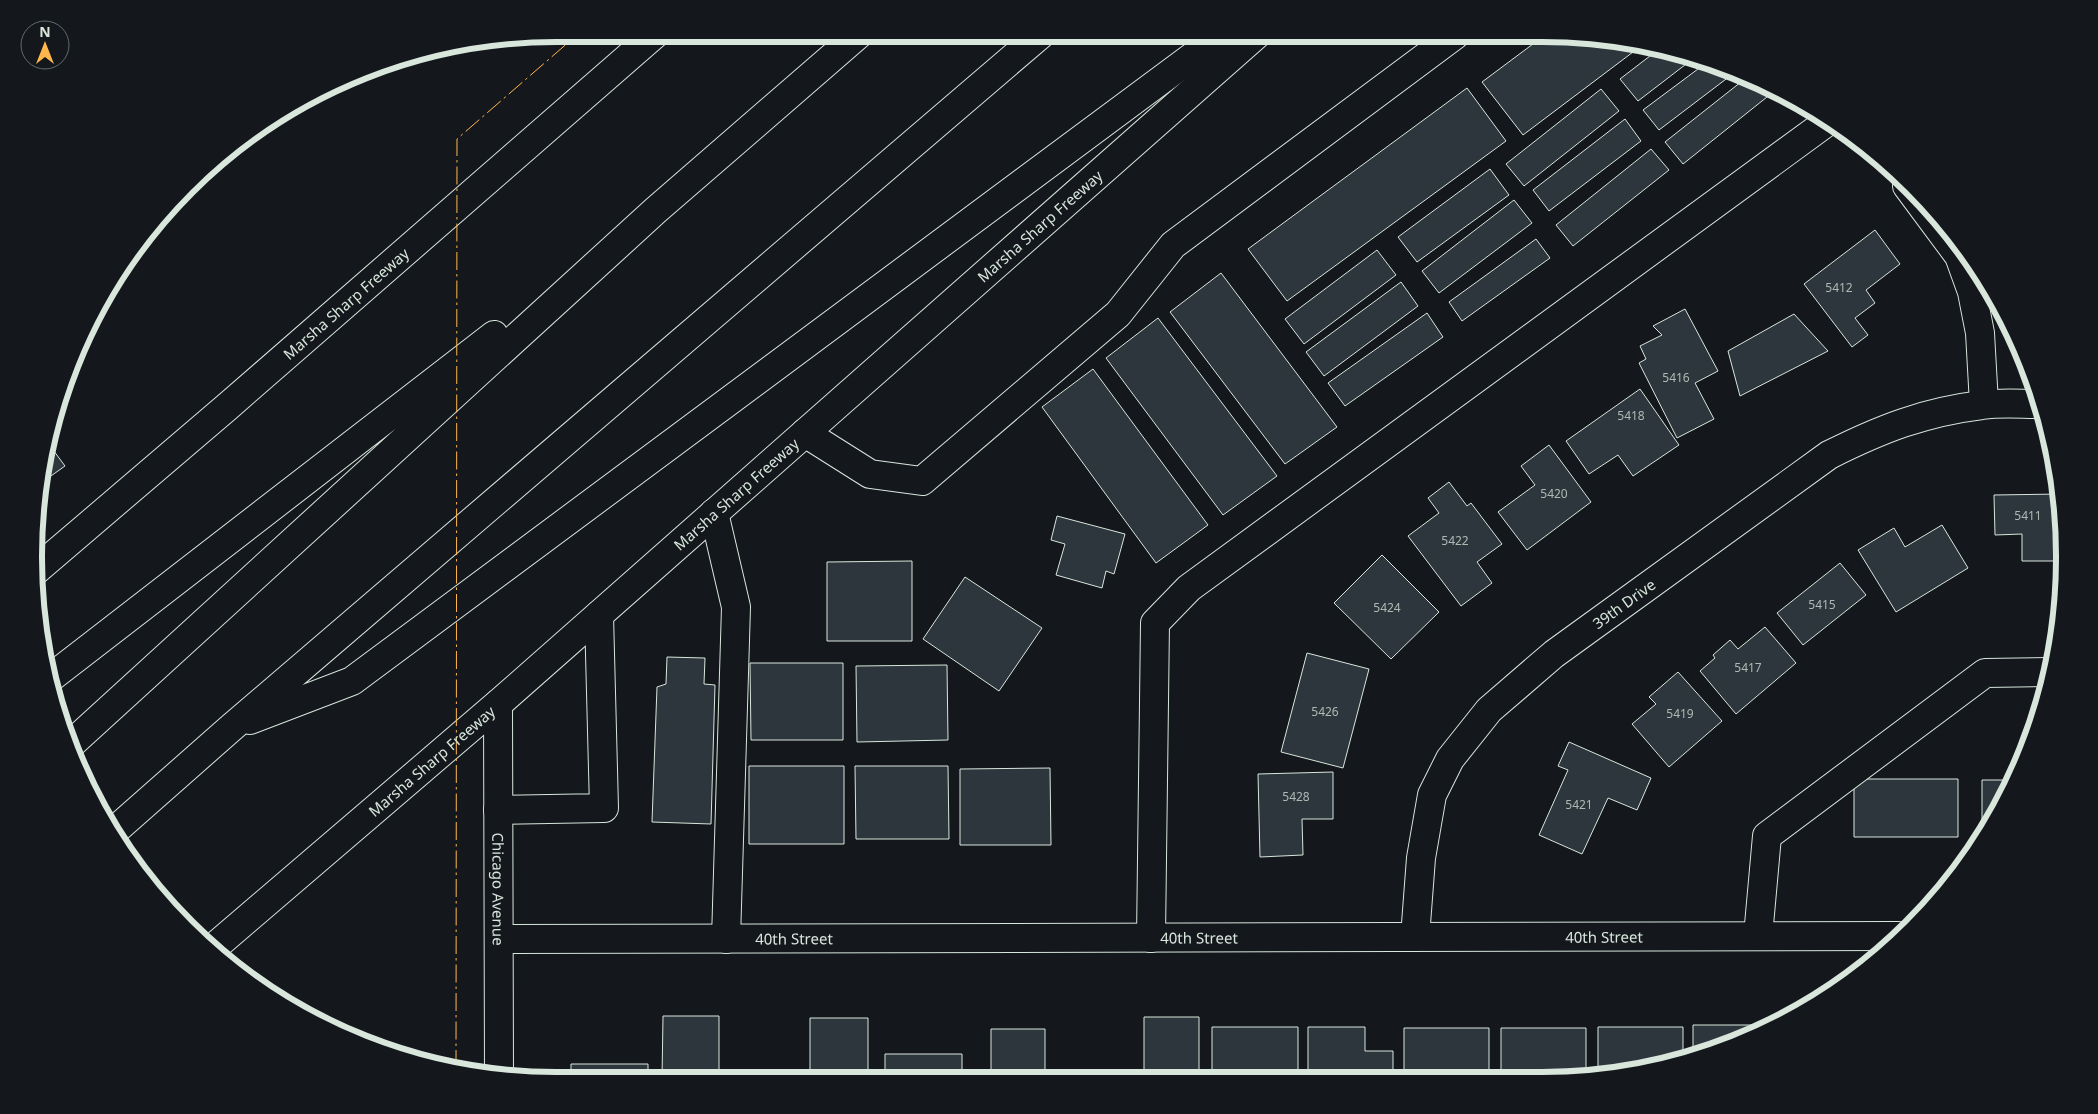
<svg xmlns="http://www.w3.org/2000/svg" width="2098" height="1114" viewBox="0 0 2098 1114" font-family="'Noto Sans',sans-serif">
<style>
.building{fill:#2c363c;stroke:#d8e6dc}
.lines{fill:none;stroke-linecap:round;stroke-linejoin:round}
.minor-casing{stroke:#d8e6dc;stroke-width:30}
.major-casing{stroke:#d8e6dc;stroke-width:30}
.highway-casing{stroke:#d8e6dc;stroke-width:30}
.minor{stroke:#14181c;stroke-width:28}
.major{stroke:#14181c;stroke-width:28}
.highway{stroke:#14181c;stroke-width:28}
.power{stroke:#ffb74d;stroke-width:1;stroke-dasharray:18 4 2.5 4;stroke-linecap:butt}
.labels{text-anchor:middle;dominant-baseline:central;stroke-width:4;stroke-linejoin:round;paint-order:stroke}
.number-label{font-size:12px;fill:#adbab4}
.street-label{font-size:15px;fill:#d8e6dc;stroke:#14181c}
.rim{fill:none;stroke:#d8e6dc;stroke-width:6}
</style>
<rect width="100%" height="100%" fill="#14181c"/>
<path class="building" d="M 1545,35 L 1575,35 L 1641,46 L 1523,135 L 1482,82 Z
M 1659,49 L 1677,52 L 1694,58 L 1638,101 L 1620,79 Z
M 1706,63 L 1734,73 L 1659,130 L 1643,110 Z
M 1746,78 L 1754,81 L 1767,97 L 1683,164 L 1665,142 Z
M 1467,88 L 1506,141 L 1287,301 L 1248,249 Z
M 1601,89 L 1619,111 L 1524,186 L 1506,164 Z
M 1625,119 L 1641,141 L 1549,211 L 1533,190 Z
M 1651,149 L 1669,170 L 1573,246 L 1556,225 Z
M 1490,169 L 1509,195 L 1417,262 L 1398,237 Z
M 1514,200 L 1532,223 L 1439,293 L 1422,271 Z
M 1875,230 L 1900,264 L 1866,290 L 1875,303 L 1855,318 L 1868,335 L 1852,347 L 1804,284 Z
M 1536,239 L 1550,258 L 1462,321 L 1449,302 Z
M 1377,250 L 1396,275 L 1304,344 L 1285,319 Z
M 1221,273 L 1337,427 L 1285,464 L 1170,312 Z
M 1401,282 L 1418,306 L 1324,376 L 1306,352 Z
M 1685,309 L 1718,371 L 1695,383 L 1714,419 L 1677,438 L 1639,363 L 1646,359 L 1640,346 L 1662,335 L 1653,326 Z
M 1427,313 L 1443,337 L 1345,406 L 1328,383 Z
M 1794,314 L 1828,351 L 1740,396 L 1728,351 Z
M 1158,318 L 1277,476 L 1223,515 L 1106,358 Z
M 1093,369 L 1208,525 L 1156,563 L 1042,407 Z
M 1640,389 L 1679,445 L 1633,476 L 1618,455 L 1589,474 L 1566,441 Z
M 48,443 L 65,466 L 41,483 Z
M 1549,445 L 1591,502 L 1527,550 L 1498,512 L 1535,485 L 1521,466 Z
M 1449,482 L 1467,506 L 1471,503 L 1502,544 L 1477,562 L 1492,583 L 1461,606 L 1408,536 L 1439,513 L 1428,498 Z
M 2060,494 L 2062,561 L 2022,561 L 2022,534 L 1995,535 L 1994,495 Z
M 1057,516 L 1125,534 L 1114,574 L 1106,571 L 1102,588 L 1056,575 L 1065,544 L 1051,540 Z
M 1942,525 L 1968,568 L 1896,612 L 1858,550 L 1894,528 L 1905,547 Z
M 1382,555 L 1439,612 L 1391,659 L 1334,603 Z
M 912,561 L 912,641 L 827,641 L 827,562 Z
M 1840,563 L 1866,595 L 1803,645 L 1777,613 Z
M 965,577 L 1042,628 L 999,691 L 923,639 Z
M 1765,627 L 1796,663 L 1736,714 L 1700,671 L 1715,658 L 1713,655 L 1730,640 L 1738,649 Z
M 1307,653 L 1369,669 L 1343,768 L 1281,752 Z
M 667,657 L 705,658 L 704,684 L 715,685 L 711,824 L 652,822 L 657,687 L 666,684 Z
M 750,663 L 843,663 L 843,740 L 751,740 Z
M 947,665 L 948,740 L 857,742 L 856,666 Z
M 1678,672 L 1722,721 L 1669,767 L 1632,724 L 1656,704 L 1649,697 Z
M 1569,742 L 1651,778 L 1637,810 L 1608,798 L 1582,854 L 1539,835 L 1568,770 L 1558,766 Z
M 749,766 L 844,766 L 844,844 L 749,844 Z
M 855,766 L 948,766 L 949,839 L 856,839 Z
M 1050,768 L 1051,845 L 960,845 L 960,769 Z
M 1333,772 L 1333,819 L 1302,819 L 1303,855 L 1260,857 L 1258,774 Z
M 1854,779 L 1958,779 L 1958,837 L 1854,837 Z
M 1982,780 L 2013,780 L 2010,789 L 1982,832 Z
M 663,1016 L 719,1016 L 719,1079 L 662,1079 Z
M 1144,1017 L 1199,1017 L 1199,1077 L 1144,1077 Z
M 810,1018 L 868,1018 L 868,1078 L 810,1078 Z
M 1693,1025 L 1768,1025 L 1741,1041 L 1693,1053 Z
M 1212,1027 L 1298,1027 L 1298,1077 L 1212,1077 Z
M 1308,1027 L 1365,1027 L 1365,1051 L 1393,1051 L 1393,1076 L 1308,1077 Z
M 1598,1027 L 1683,1027 L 1683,1056 L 1610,1076 L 1598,1076 Z
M 1404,1028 L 1489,1028 L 1489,1076 L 1404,1076 Z
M 1501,1028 L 1586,1028 L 1586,1076 L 1501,1076 Z
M 991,1029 L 1045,1029 L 1045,1078 L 991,1078 Z
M 885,1054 L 962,1054 L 962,1078 L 885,1078 Z
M 571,1064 L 648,1064 L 648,1079 L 571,1079 Z"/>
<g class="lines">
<g class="minor-casing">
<g id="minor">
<path d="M 1907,186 L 1959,256 L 1972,292 L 1980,333 L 1984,404"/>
<path d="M 805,433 L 870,474 L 922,481 L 1118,314 L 1173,245 L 1455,35"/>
<path d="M 714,513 L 736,607 L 726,939"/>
<path id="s1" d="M 498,704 L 499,1075"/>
<path d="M 498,810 L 604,808 L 599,615"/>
<path d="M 1758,936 L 1767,836 L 1985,673 L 2050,672"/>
<path id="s2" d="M 1415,937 L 1421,858 L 1432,795 L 1450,759 L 1489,710 L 1554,654 L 1829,455 C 1881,429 1924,412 1982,405 C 2001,402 2021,404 2040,404"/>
<path d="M 1151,938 L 1155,623 L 1189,588 L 1827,122"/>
<path id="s3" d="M 499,939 L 1898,936"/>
</g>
</g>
<g class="major-casing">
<g id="major">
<path id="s4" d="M 35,571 L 227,407 L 655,34"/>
<path id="s5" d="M 212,949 L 498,704 L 1256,35"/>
</g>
</g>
<g class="highway-casing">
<path id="highway" d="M 49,679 L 494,335
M 250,720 L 352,681 L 1223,34
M 70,745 L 656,210 L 859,34
M 113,832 L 232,727 L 1041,34"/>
</g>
<use href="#minor" class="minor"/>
<use href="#major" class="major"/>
<use href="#highway" class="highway"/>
<path class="power" d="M 456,1068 L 457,139 L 578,34"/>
</g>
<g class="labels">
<g class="number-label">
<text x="1839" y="287">5412</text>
<text x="1676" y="377">5416</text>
<text x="1631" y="415">5418</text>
<text x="1554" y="493">5420</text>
<text x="2028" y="515">5411</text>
<text x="1455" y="540">5422</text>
<text x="1822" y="604">5415</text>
<text x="1387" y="607">5424</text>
<text x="1748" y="667">5417</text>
<text x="1325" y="711">5426</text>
<text x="1680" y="713">5419</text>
<text x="1296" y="796">5428</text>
<text x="1579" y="804">5421</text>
</g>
<g class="street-label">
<text stroke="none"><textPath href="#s5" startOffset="1099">Marsha Sharp Freeway</textPath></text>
<text stroke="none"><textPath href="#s4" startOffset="410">Marsha Sharp Freeway</textPath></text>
<text stroke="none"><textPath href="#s5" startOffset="694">Marsha Sharp Freeway</textPath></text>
<text stroke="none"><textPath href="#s2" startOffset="418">39th Drive</textPath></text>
<text stroke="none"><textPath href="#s5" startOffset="289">Marsha Sharp Freeway</textPath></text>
<text stroke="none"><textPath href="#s1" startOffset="185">Chicago Avenue</textPath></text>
<text stroke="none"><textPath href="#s3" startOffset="1105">40th Street</textPath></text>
<text stroke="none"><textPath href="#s3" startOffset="700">40th Street</textPath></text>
<text stroke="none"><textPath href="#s3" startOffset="295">40th Street</textPath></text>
</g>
</g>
<path d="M0 0H2098V1114H0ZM556 42H1542A514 514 0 0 1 2056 556V558A514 514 0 0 1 1542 1072H556A514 514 0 0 1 42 558V556A514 514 0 0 1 556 42Z" fill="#14181c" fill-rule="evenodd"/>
<path class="rim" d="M556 42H1542A514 514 0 0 1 2056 556V558A514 514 0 0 1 1542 1072H556A514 514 0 0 1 42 558V556A514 514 0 0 1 556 42Z"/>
<g transform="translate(45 45)"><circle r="24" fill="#14181c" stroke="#626a69"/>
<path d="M0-4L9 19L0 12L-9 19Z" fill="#ffb74d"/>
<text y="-8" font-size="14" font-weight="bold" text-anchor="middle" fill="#d8e6dc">N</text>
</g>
</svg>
